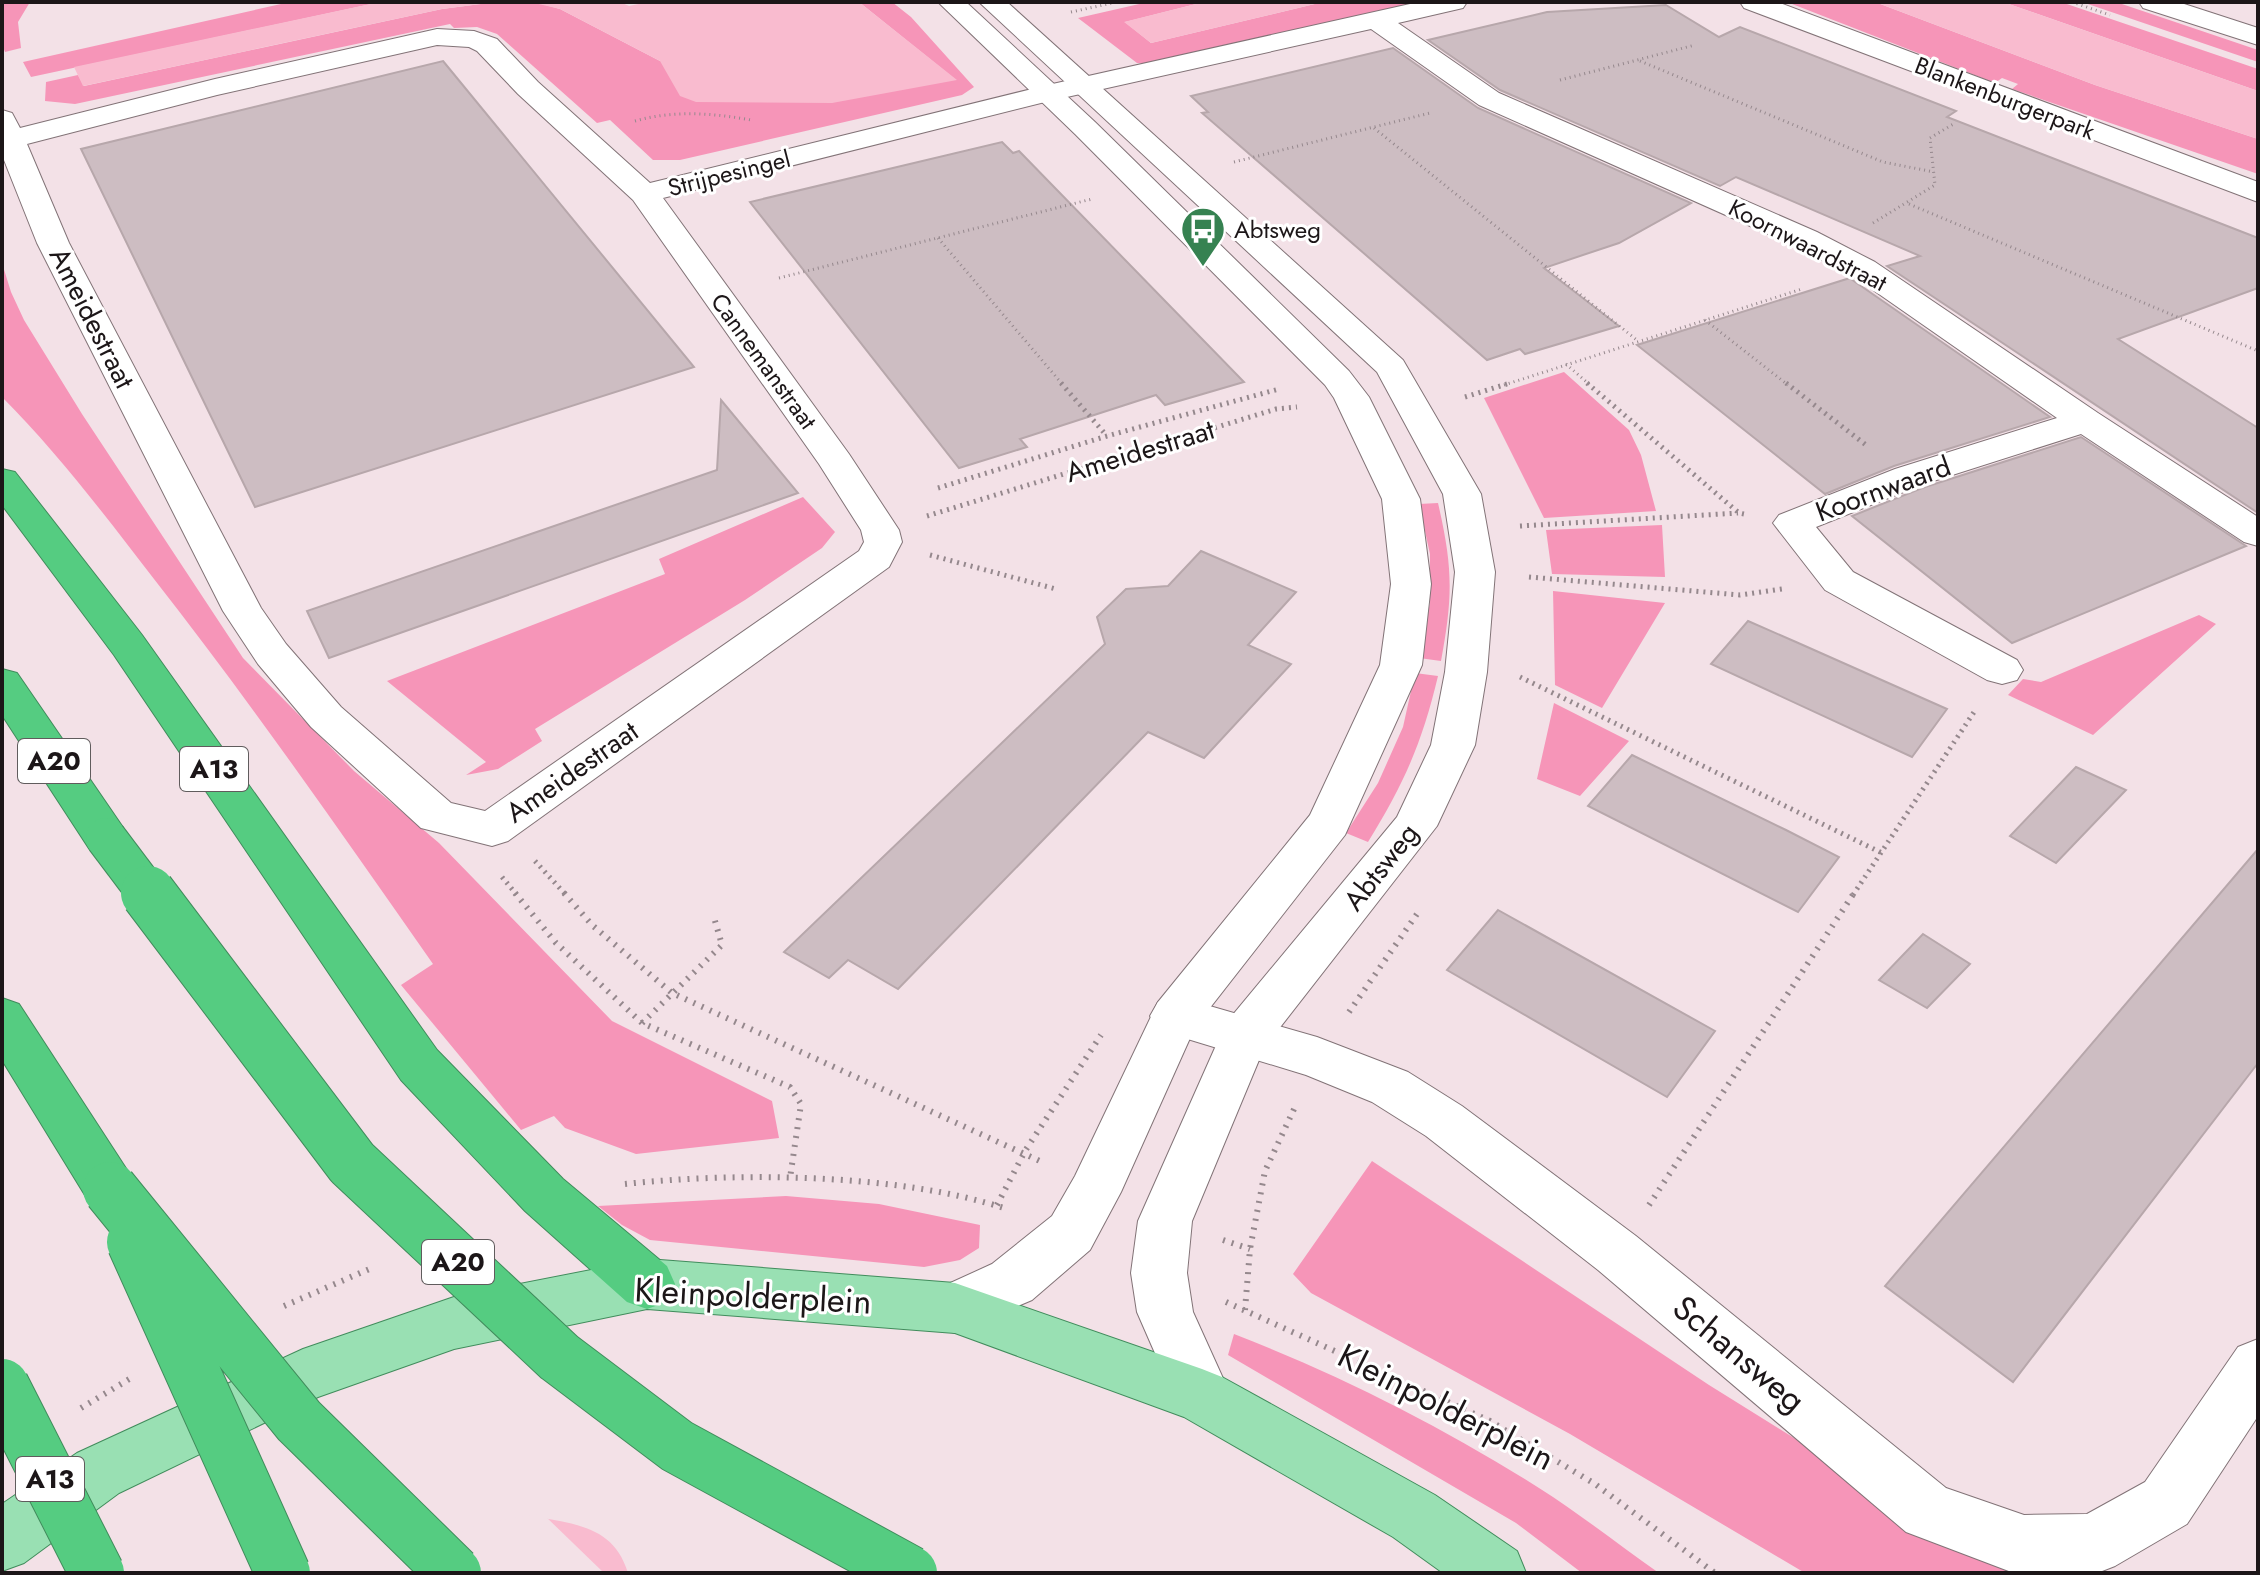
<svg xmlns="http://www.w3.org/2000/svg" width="2260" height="1575" viewBox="0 0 2260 1575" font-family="Jost,sans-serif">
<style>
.green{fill:#f695b8}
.water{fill:#f9bbcf}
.pier{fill:#f3e1e7}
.building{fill:#cdbdc2;stroke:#b7a7ab;stroke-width:2}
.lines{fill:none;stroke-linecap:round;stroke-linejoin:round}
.minor-casing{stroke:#827377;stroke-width:2}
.tertiary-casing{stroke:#827377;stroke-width:2}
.primary-casing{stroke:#418c5c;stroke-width:2}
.motorway-casing{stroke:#418c5c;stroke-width:2}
.path-far2{stroke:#95888d;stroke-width:3;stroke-dasharray:1 4;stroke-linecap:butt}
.path-far1{stroke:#95888d;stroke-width:5;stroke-dasharray:2 5;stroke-linecap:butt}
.path{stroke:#95888d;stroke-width:6;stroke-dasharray:2 7;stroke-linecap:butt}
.minor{fill:#fff;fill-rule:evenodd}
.tertiary{fill:#fff;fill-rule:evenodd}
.primary{fill:#99e0b3;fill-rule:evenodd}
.motorway{fill:#55cc81;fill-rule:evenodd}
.motorway-bridge-far1-casing{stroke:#418c5c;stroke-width:42;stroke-linecap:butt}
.motorway-bridge-casing{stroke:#418c5c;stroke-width:56;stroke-linecap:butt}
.motorway-bridge-far1{stroke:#55cc81;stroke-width:40}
.motorway-bridge{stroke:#55cc81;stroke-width:54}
.labels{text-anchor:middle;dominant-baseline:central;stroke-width:6;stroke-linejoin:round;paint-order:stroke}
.far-street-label{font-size:24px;fill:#1c1618;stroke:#fff}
.far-poi-label{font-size:24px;fill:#1c1618;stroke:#fff;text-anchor:start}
.shield{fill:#fff;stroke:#605c5d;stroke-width:2}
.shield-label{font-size:26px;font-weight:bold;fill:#1c1618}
.street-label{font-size:28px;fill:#1c1618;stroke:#fff}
.near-street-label{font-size:34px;fill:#1c1618;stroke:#fff}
</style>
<rect width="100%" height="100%" fill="#f3e1e7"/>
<path class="green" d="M 2,2 L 30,2 L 18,22 L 21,48 L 5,52 L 2,44 Z
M 290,2 L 376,3 L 31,77 L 23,62 Z
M 496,2 L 535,2 L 560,9 L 660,61 L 956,80 L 859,2 L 892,2 L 911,17 L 974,87 L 962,95 L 680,160 L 653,160 L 610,120 L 597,123 L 497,34 L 477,27 L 454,28 L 450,24 L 75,104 L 45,101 L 46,82 L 78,75 L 84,86 L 442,9 Z
M 1148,2 L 1204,2 L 1125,22 L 1151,43 L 1323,2 L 1417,2 L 1148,64 L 1137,63 L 1078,18 Z
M 1787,2 L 1875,2 L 2095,85 L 2258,139 L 2258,174 L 2012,89 L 2018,84 L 2002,78 L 1995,83 Z
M 2003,2 L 2061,2 L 2258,69 L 2258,91 Z
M 2082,2 L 2116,2 L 2258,50 L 2258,62 Z
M 2,263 L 11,292 L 24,320 L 82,414 L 243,658 L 354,771 L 439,843 L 612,1021 L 772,1101 L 779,1138 L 636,1154 L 565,1128 L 554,1116 L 521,1130 L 401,985 L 433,964 C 342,834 252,704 154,579 C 107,518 57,452 2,397 Z
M 1564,372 L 1629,430 L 1641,455 L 1656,511 L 1544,518 L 1484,398 Z
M 803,497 L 835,532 L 822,548 L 745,600 L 535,729 L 542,741 L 498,769 L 466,775 L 486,762 L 387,681 L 665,574 L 659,559 Z
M 1438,503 C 1453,568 1453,596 1441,661 L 1419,658 L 1430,603 L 1430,554 L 1419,504 Z
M 1662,525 L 1665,577 L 1552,574 L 1546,530 Z
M 1553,591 L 1665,603 L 1602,708 L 1555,685 Z
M 2199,615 L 2216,624 L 2093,735 L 2008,695 L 2023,679 L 2041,682 Z
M 1415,673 L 1438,676 C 1422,743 1404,784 1368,842 L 1346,833 L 1378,783 L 1403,727 Z
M 1554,703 L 1629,741 L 1580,796 L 1537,779 Z
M 1372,1161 L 1709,1385 L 1953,1537 L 2043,1573 L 1805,1573 L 1570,1434 L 1311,1293 L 1293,1274 Z
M 786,1196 L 879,1204 L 980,1225 L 979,1248 L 960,1260 L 924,1267 L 650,1240 L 622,1225 L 598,1206 Z
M 1234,1334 C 1340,1375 1443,1427 1539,1488 C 1580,1514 1619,1545 1659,1573 L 1582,1573 L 1516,1523 L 1228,1355 Z"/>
<path class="water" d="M 380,2 L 496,2 L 442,9 L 83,86 L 74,67 Z
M 530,2 L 620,2 L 629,6 L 648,2 L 859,2 L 957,80 L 832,103 L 696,102 L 680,96 L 660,61 L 560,9 Z
M 1204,2 L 1323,2 L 1151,43 L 1124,22 Z
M 1875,2 L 2003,2 L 2258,91 L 2258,139 L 2095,85 Z
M 543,1518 C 582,1525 615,1530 628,1573 L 374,1573 Z"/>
<path class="pier" d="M 543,1514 L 604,1573 L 370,1573 L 480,1523 Z"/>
<path class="building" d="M 1666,5 L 1719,37 L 1740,27 L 1956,111 L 1947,117 L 2258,238 L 2258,288 L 2118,339 L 2258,428 L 2258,513 L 1887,266 L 1920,256 L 1736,177 L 1720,186 L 1500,90 L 1428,40 L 1547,12 Z
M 1393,48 L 1478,108 L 1691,203 L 1619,243 L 1544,268 L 1619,326 L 1525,354 L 1520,349 L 1487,360 L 1202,113 L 1208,112 L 1191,96 Z
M 443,61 L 694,367 L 255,507 L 81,149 Z
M 1002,142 L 1013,153 L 1019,151 L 1244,382 L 1165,405 L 1156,395 L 1020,439 L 1027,447 L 959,468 L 750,202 Z
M 1850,278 L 1851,279 L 2050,417 L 1894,466 L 1825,494 L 1637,345 Z
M 721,400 L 798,493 L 329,658 L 307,611 L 717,470 Z
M 2081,437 L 2246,546 L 2012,643 L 1852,516 L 1922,488 Z
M 1201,551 L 1296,592 L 1248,645 L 1291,664 L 1204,758 L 1148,732 L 898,989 L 848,960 L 829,978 L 784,952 L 1105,644 L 1097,617 L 1126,589 L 1168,586 Z
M 1748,621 L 1796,642 L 1947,709 L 1912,757 L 1711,664 Z
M 1632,755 L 1786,830 L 1839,857 L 1798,912 L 1588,806 Z
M 2076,767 L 2126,790 L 2056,863 L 2010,836 Z
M 2258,849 L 2258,1063 L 2013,1382 L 1885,1286 Z
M 1498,910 L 1715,1031 L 1667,1097 L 1447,970 Z
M 1923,934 L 1970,964 L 1927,1008 L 1879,980 Z"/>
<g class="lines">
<g class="minor-casing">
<path id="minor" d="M 1419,2 L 1467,2 L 1463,8 L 1398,23 L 1499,93 L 1817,232 L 1875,262 L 2098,413 L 2258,517 L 2258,546 L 2244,542 L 2081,434 L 1921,485 L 1816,527 L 1853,572 L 2017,660 L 2023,670 L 2017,680 L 2002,684 L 1987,680 L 1825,590 L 1773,523 L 1779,515 L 1895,469 L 2057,418 L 1853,276 L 1795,246 L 1479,105 L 1371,29 L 1049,101 L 663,198 L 849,454 L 899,530 L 902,542 L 889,567 L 508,841 L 492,846 L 421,828 L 311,727 L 258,664 L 223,611 L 37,243 L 2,155 L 2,110 L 12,113 L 20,128 L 215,79 L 437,29 L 474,31 L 497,39 L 538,82 L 650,183 L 1048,85 ZM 437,45 L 469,47 L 477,51 L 518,94 L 633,200 L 819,464 L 861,530 L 864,542 L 859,551 L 485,811 L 451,803 L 341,707 L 286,644 L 261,608 L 69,243 L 27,144 L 217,95 Z
M 1740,2 L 1777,2 L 2258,182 L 2258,202 L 1744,8 Z
M 2139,2 L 2178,2 L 2258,28 L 2258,45 L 2143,8 Z
M 1175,996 L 1317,1037 L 1408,1072 L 1462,1106 L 1636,1236 L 1946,1488 L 2024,1515 L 2087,1514 L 2145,1482 L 2238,1347 L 2258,1339 L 2258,1416 L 2187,1524 L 2115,1566 L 2097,1573 L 2014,1573 L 1906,1532 L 1598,1270 L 1426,1136 L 1372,1102 L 1306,1075 L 1158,1030 L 1150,1016 L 1158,1002 Z"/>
</g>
<g class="tertiary-casing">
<path id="tertiary" d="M 938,2 L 966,2 L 1095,122 L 1349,371 L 1369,397 L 1420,499 L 1431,584 L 1422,665 L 1345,835 L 1195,1027 L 1121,1192 L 1090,1250 L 1032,1300 L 955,1333 L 935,1326 L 927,1308 L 935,1290 L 992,1264 L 1052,1216 L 1075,1176 L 1158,1002 L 1310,815 L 1380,665 L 1391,584 L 1382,499 L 1334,398 L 1325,385 L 1075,134 Z
M 979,2 L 1007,2 L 1403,360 L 1481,494 L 1495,572 L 1487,672 L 1475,745 L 1437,826 L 1264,1048 L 1192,1221 L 1187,1273 L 1193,1312 L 1231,1396 L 1222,1415 L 1202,1423 L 1182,1415 L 1137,1312 L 1131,1273 L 1138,1221 L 1226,1023 L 1397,817 L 1431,745 L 1445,672 L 1455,572 L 1443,494 L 1377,372 Z"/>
</g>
<g class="primary-casing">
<path id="primary" d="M 647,1259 L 955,1283 L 1202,1369 L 1222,1377 L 1435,1495 L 1517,1551 L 1526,1573 L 1443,1573 L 1393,1537 L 1184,1417 L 955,1333 L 647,1309 L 454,1349 L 318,1397 L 119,1493 L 24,1563 L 2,1571 L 2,1504 L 77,1453 L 303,1349 L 454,1297 Z"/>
</g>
<g class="motorway-casing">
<path id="motorway" d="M 2,469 L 15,472 L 142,635 L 437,1050 L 563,1179 L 667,1266 L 675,1284 L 667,1302 L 647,1309 L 627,1302 L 525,1211 L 401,1080 L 114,655 L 2,505 Z
M 2,669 L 17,673 L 122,826 L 129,838 L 122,850 L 106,855 L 90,850 L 2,715 Z
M 2,998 L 19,1004 L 129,1173 L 137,1189 L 129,1205 L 110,1212 L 91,1205 L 2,1060 Z"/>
</g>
<path class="path-far2" d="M 2072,2 L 2110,15
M 1071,12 L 1117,2
M 1640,61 L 1883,162 L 1934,172
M 1560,80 L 1695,45
M 635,121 C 674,110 712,113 751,120
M 1374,128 L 1638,341
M 1234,162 L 1430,113
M 1909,204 L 2258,351
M 1873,223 L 1935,185 L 1930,138 L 1955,123
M 938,238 L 1063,385
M 779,278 L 1092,199
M 1705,320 L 1788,385
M 1566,364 L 1590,385
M 1504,385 L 1802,289"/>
<path class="path-far1" d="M 1061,383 L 1107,436
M 1587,383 L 1739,513 L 1744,514
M 1786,383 L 1866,445
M 1465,397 L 1510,383
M 938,488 L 1107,436 L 1279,389
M 927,516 L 1276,409 L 1297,407
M 1520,526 L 1738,513
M 930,555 L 1056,589
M 1529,577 L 1740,595 L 1782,589
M 1520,677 L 1882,853
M 535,861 L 566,895
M 502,877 L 517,895
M 1853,895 L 1976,709"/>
<path class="path" d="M 515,893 L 556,943 L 642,1023 L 790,1087 L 801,1104 L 790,1178
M 564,893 L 592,925 L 672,993 L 1042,1162
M 1349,1012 L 1419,911
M 642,1023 L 722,945 L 713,914
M 625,1184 C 738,1172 898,1173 1007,1209
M 997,1205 L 1025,1151 L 1101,1035
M 1649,1205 L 1854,893
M 1223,1240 L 1250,1249
M 1226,1302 L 1490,1421 L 1595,1484 L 1715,1573
M 284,1306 L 374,1267
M 1245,1310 L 1250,1249 L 1265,1171 L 1295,1107
M 81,1408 L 131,1378"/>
<use href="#minor" class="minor"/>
<use href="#tertiary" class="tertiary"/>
<use href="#primary" class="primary"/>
<use href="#motorway" class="motorway"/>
<g class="motorway-bridge-far1-casing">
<path id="motorway-bridge-far1" d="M 106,838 L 149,895"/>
</g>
<g class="motorway-bridge-casing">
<path id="motorway-bridge" d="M 148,893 L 352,1163 L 559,1357 L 677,1446 L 910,1573
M 110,1189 L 299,1421 L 454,1573
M 134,1242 L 283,1573
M 2,1386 L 97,1573"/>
</g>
<use href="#motorway-bridge-far1" class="motorway-bridge-far1"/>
<use href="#motorway-bridge" class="motorway-bridge"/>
</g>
<defs>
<g id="bus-pin" transform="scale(2.3)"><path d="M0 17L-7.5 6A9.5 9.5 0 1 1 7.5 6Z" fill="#368251" stroke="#fff"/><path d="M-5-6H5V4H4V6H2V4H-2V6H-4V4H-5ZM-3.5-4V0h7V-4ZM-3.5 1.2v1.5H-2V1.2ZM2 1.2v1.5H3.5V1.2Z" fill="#fff"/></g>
</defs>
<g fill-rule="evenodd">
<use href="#bus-pin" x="1203" y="229"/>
</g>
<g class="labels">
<g class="far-street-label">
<text transform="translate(2005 98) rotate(21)">Blankenburgerpark</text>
<text transform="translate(729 173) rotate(-14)">Strijpesingel</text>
<text transform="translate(1808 245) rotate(27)">Koornwaardstraat</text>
<text transform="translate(764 361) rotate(54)">Cannemanstraat</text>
</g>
<g class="far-poi-label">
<text x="1234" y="229">Abtsweg</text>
</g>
<g class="shield">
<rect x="18" y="739" width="72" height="44" rx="6"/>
<rect x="180" y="747" width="68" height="44" rx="6"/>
<rect x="422" y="1240" width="72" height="44" rx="6"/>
<rect x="16" y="1457" width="68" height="44" rx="6"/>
</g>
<g class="shield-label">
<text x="54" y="761">A20</text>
<text x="214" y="769">A13</text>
<text x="458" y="1262">A20</text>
<text x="50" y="1479">A13</text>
</g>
<g class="street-label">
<text transform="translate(92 318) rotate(63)">Ameidestraat</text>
<text transform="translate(1140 451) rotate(-17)">Ameidestraat</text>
<text transform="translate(1883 489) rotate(-20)">Koornwaard</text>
<text transform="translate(572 772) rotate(-35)">Ameidestraat</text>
<text transform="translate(1381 867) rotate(-52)">Abtsweg</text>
</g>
<g class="near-street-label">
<text transform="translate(753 1296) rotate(3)">Kleinpolderplein</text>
<text transform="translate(1739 1354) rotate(40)">Schansweg</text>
<text transform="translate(1446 1407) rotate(27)">Kleinpolderplein</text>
</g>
</g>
<rect width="2260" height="1575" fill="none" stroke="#1c1618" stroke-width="8"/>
</svg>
